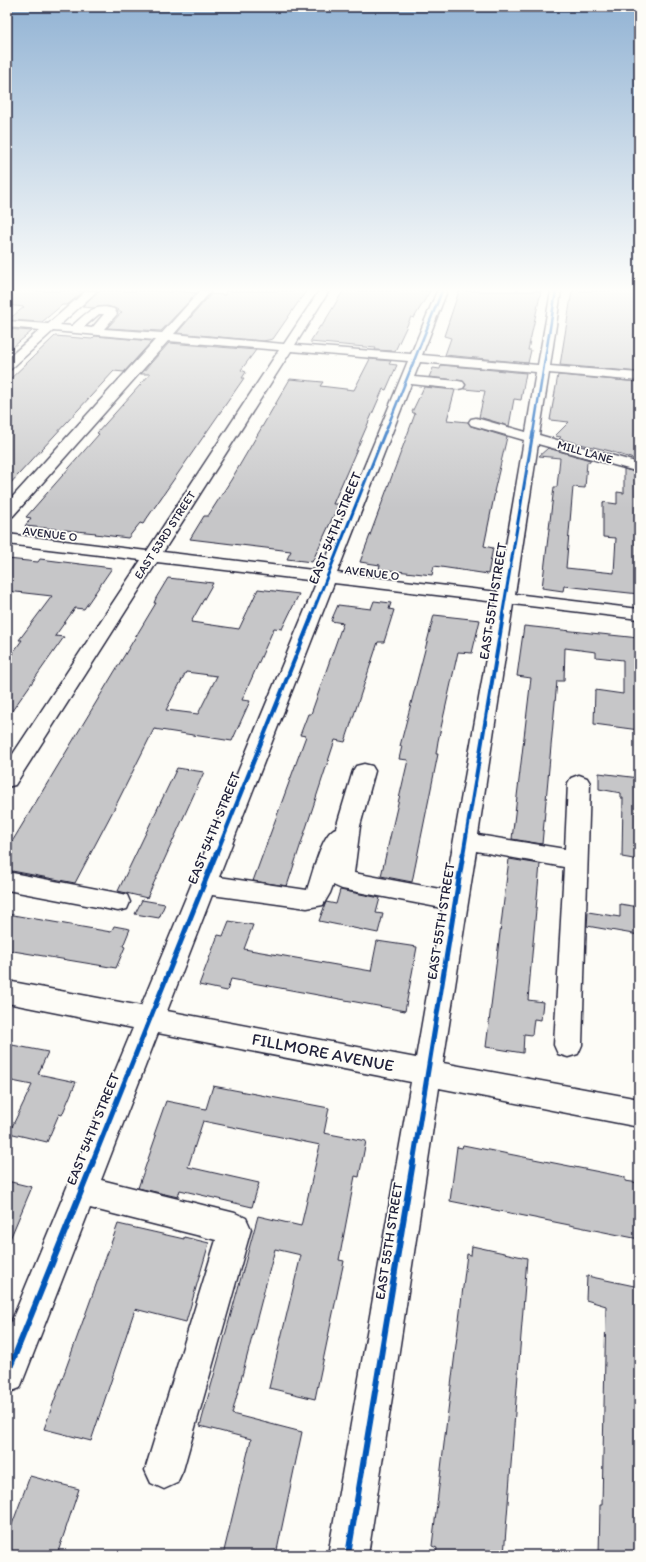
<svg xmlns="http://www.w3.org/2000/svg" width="646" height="1562" viewBox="0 0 646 1562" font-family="Itim,sans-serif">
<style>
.building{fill:#c6c6c8;stroke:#22223b;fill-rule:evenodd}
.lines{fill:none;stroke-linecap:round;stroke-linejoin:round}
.minor-casing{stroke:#22223b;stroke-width:3}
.minor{fill:#fdfcf7;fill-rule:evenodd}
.cycleway-far4-casing{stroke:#fdfcf7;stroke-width:4}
.cycleway-far3-casing{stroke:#fdfcf7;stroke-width:5}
.cycleway-far2-casing{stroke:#fdfcf7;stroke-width:6}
.cycleway-far1-casing{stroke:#fdfcf7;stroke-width:8}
.cycleway-casing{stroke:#fdfcf7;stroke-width:9}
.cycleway-far4{stroke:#0057b8;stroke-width:2.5}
.cycleway-far3{stroke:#0057b8;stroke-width:3}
.cycleway-far2{stroke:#0057b8;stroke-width:4}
.cycleway-far1{stroke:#0057b8;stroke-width:5}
.cycleway{stroke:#0057b8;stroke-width:6}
.labels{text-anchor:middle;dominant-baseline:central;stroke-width:3.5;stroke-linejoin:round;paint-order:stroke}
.far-street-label{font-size:12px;fill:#22223b;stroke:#fdfcf7}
.street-label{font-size:14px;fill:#22223b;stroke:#fdfcf7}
.near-street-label{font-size:17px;fill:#22223b;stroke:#fdfcf7}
</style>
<rect width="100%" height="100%" fill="#fdfcf7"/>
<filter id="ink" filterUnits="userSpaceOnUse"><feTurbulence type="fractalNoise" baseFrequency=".025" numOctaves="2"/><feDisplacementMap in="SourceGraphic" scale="8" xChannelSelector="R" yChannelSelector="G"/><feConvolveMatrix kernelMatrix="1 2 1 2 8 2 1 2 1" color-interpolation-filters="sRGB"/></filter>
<g filter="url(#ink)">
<path class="building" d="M 7,291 L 84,291 L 67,305 L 62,305 L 42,322 L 8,320 L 24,307 L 7,305 Z
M 98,291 L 149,291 L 172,292 L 174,291 L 197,293 L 161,331 L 107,328 L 122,312 L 117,312 L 119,310 L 107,306 L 94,308 L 82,307 Z
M 226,291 L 306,291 L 273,339 L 263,341 L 177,333 L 211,294 L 225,295 Z
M 343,291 L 430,291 L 414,318 L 411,317 L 395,351 L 375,350 L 376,348 L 310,342 L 320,326 L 322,326 Z
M 459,291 L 541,291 L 528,350 L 531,350 L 528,363 L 445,355 L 451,338 L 444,336 Z
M 572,291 L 639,291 L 639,372 L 560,365 Z
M 7,329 L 32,331 L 7,352 Z
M 55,336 L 92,339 L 95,336 L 152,341 L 124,372 L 114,371 L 7,487 L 7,431 L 12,426 L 7,425 L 7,382 Z
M 169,343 L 256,350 L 241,370 L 246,372 L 242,378 L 244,378 L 143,524 L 140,523 L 128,538 L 95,534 L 96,533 L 25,526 L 31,518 L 26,517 L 99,434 L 97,433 L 150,374 L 141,374 Z
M 370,359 L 391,361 L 389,364 L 397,365 L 386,390 L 383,389 L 333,504 L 339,504 L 312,562 L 287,559 L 291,551 L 190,539 L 204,516 L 208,516 L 231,480 L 290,379 L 323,382 L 320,386 L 354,390 Z
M 441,365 L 526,373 L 521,400 L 514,399 L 509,426 L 479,417 L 485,391 L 464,389 L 466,384 L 463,381 L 429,377 L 433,368 L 440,369 Z
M 558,375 L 639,382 L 639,461 L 610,451 L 559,439 L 561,437 L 555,436 L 569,422 L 550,420 Z
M 424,387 L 455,390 L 447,420 L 468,422 L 471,426 L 507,437 L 494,492 L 495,492 L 484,546 L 493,548 L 488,574 L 434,566 L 432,575 L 379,569 L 380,565 L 360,562 L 415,414 L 412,412 Z
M 548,448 L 590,460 L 590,462 L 587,462 L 585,488 L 573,487 L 566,568 L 614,573 L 616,538 L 603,537 L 603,502 L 617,504 L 617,492 L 624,493 L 624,469 L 639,473 L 639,594 L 564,586 L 563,591 L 542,588 L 554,487 L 557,487 L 560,458 L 539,456 Z
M 7,559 L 38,562 L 40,559 L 112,568 L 84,609 L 75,608 L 55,636 L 64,637 L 7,718 L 7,661 L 22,640 L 19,640 L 52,596 L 7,591 Z
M 168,578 L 213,583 L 191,622 L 239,629 L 258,589 L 299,594 L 282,629 L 274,628 L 242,700 L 250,701 L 232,741 L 154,729 L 114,809 L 75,883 L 7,870 L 7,850 L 156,603 L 154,603 L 156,598 ZM 186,672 L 217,676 L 198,714 L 166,710 Z
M 374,601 L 391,603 L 389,609 L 394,610 L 384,642 L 378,642 L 345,742 L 335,740 L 287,886 L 253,881 L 306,736 L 300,735 L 308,714 L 311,714 L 343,623 L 331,621 L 338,605 L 371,609 Z
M 434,615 L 480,620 L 472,653 L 458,652 L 438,741 L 436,754 L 438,754 L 412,882 L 381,876 L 408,760 L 399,759 L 402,746 L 400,746 Z
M 524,626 L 639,638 L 639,730 L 594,724 L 595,690 L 623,694 L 623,660 L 596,657 L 596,652 L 565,648 L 564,681 L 557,681 L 542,844 L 512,839 L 531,678 L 517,676 Z
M 177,768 L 204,772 L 147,898 L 118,891 Z
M 599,773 L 639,778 L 639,860 L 622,857 L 623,798 L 621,798 L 621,793 L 599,789 Z
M 509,859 L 540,864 L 528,1000 L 543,1002 L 541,1020 L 534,1019 L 532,1035 L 524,1034 L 523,1053 L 486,1047 Z
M 340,890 L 380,898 L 376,913 L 383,914 L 378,933 L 319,921 L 326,902 L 336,904 Z
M 142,900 L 165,904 L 159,918 L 135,914 Z
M 620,904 L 639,907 L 639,935 L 587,926 L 588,912 L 620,917 Z
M 7,914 L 111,932 L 114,926 L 130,929 L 123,946 L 125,947 L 116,968 L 7,950 Z
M 229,921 L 253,925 L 244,949 L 371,971 L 377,941 L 417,947 L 405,1011 L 231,979 L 227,991 L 199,985 L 218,935 L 223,936 Z
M 7,1044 L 48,1052 L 38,1074 L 76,1082 L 62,1115 L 59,1114 L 47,1142 L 9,1133 L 32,1085 L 7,1080 Z
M 213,1086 L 329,1108 L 324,1133 L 366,1141 L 359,1177 L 355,1176 L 339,1260 L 344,1261 L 315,1399 L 269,1388 L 301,1255 L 275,1249 L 232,1414 L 302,1432 L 276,1555 L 223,1555 L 251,1439 L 200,1426 L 258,1216 L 301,1226 L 320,1145 L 203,1121 L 188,1167 L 259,1183 L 252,1207 L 180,1190 L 178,1197 L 138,1188 L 156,1136 L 154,1135 L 166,1101 L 206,1109 Z
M 463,1145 L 625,1177 L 625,1181 L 639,1183 L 639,1239 L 450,1201 L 457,1147 L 462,1148 Z
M 7,1181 L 32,1187 L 7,1246 Z
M 118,1224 L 184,1239 L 184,1237 L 209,1243 L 186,1322 L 135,1309 L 91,1441 L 44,1429 Z
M 472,1246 L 527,1258 L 504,1555 L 436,1555 L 437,1548 L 432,1546 L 443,1452 L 467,1254 L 471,1255 Z
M 587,1276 L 639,1287 L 639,1555 L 599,1555 L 600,1505 L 602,1505 L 606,1306 L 586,1300 Z
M 30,1476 L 79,1489 L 57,1555 L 7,1555 L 7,1538 Z"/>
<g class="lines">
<g class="minor-casing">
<path id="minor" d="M 86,291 L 97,291 L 60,325 L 72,326 C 86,314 93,303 114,309 L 117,314 L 104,329 L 162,333 L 200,291 L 211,291 L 174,334 L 284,344 L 319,291 L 329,291 L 295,345 L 411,354 L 437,291 L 447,291 L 422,355 L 538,365 L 551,291 L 561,291 L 550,366 L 639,373 L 639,381 L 549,373 L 539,435 L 639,463 L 639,472 L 538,444 L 515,594 L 639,609 L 639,619 L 513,604 L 478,835 L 565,849 L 568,783 L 571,778 L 579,775 L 587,778 L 590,783 L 582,1045 L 578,1054 L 568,1057 L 558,1054 L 554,1045 L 564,867 L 476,851 L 443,1063 L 639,1099 L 639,1127 L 439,1088 L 368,1555 L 328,1555 L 411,1082 L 158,1033 L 101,1180 L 235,1213 L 246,1218 L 251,1229 L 183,1470 L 177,1483 L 164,1489 L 151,1483 L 145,1470 L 216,1240 L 90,1208 L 20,1388 L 7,1393 L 7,1332 L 133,1028 L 7,1003 L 7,981 L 141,1006 L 317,581 L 157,562 L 15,785 L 7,787 L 7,763 L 141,560 L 7,544 L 7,534 L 147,551 L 279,350 L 168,341 L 13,516 L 7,518 L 7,503 L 155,340 L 53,331 L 11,369 L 7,370 L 7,359 L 40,330 L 7,327 L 7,321 L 48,324 ZM 99,314 L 104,314 L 92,328 L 84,327 ZM 291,351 L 408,361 L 321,571 L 163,552 ZM 420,362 L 536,372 L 526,432 L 476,418 L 471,419 L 469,422 L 471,425 L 524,440 L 498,592 L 337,573 L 411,384 L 458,389 L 463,388 L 465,385 L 463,382 L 458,381 L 414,377 ZM 334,583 L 496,602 L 445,890 L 354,873 L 360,826 L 375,771 L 372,766 L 364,764 L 356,766 L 353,771 L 336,828 C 322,832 312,876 307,890 L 219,877 ZM 333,885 L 342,889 L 442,908 L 416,1058 L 167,1011 L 212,895 L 307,908 L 323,905 L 330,893 Z
M 7,872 L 118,893 L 127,895 L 130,902 L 127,909 L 118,911 L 7,890 Z"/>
</g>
<use href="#minor" class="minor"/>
<g class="cycleway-far4-casing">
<path id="cycleway-far4" d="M 385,433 L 442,291
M 533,433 L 556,291"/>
</g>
<g class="cycleway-far3-casing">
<path id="cycleway-far3" d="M 311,617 L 385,432
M 502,617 L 533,432"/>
</g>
<g class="cycleway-far2-casing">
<path id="cycleway-far2" d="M 216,855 L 312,616
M 463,855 L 503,616"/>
</g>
<g class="cycleway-far1-casing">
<path id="cycleway-far1" d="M 92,1163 L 216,854
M 413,1163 L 463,854"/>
</g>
<g class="cycleway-casing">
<path id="cycleway" d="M 7,1375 L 93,1162
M 348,1555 L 413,1162"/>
</g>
<use href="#cycleway-far4" class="cycleway-far4"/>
<use href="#cycleway-far3" class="cycleway-far3"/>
<use href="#cycleway-far2" class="cycleway-far2"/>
<use href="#cycleway-far1" class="cycleway-far1"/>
<use href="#cycleway" class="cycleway"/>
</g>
</g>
<linearGradient id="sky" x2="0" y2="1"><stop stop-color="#92b3d4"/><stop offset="0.57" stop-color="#fefefb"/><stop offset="1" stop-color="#fefefb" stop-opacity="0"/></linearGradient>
<rect width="646" height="509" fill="url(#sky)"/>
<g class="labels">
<g class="far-street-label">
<text transform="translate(585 452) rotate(16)">MILL LANE</text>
<text transform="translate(50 534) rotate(7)">AVENUE O</text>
<text transform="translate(165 535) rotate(-57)">EAST 53RD STREET</text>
<text transform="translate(372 573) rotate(7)">AVENUE O</text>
</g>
<g class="street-label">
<text transform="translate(335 528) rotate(-68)">EAST 54TH STREET</text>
<text transform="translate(493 601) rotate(-81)">EAST 55TH STREET</text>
<text transform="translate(214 828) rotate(-68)">EAST 54TH STREET</text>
<text transform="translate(441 921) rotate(-81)">EAST 55TH STREET</text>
<text transform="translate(93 1129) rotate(-68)">EAST 54TH STREET</text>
<text transform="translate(389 1241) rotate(-81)">EAST 55TH STREET</text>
</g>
<g class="near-street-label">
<text transform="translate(323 1052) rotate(11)">FILLMORE AVENUE</text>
</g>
</g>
<rect width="646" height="1562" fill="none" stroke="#fdfcf7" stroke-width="24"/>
<rect x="12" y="12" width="622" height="1538" fill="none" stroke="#22223b" stroke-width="1.5" filter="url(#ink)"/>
</svg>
